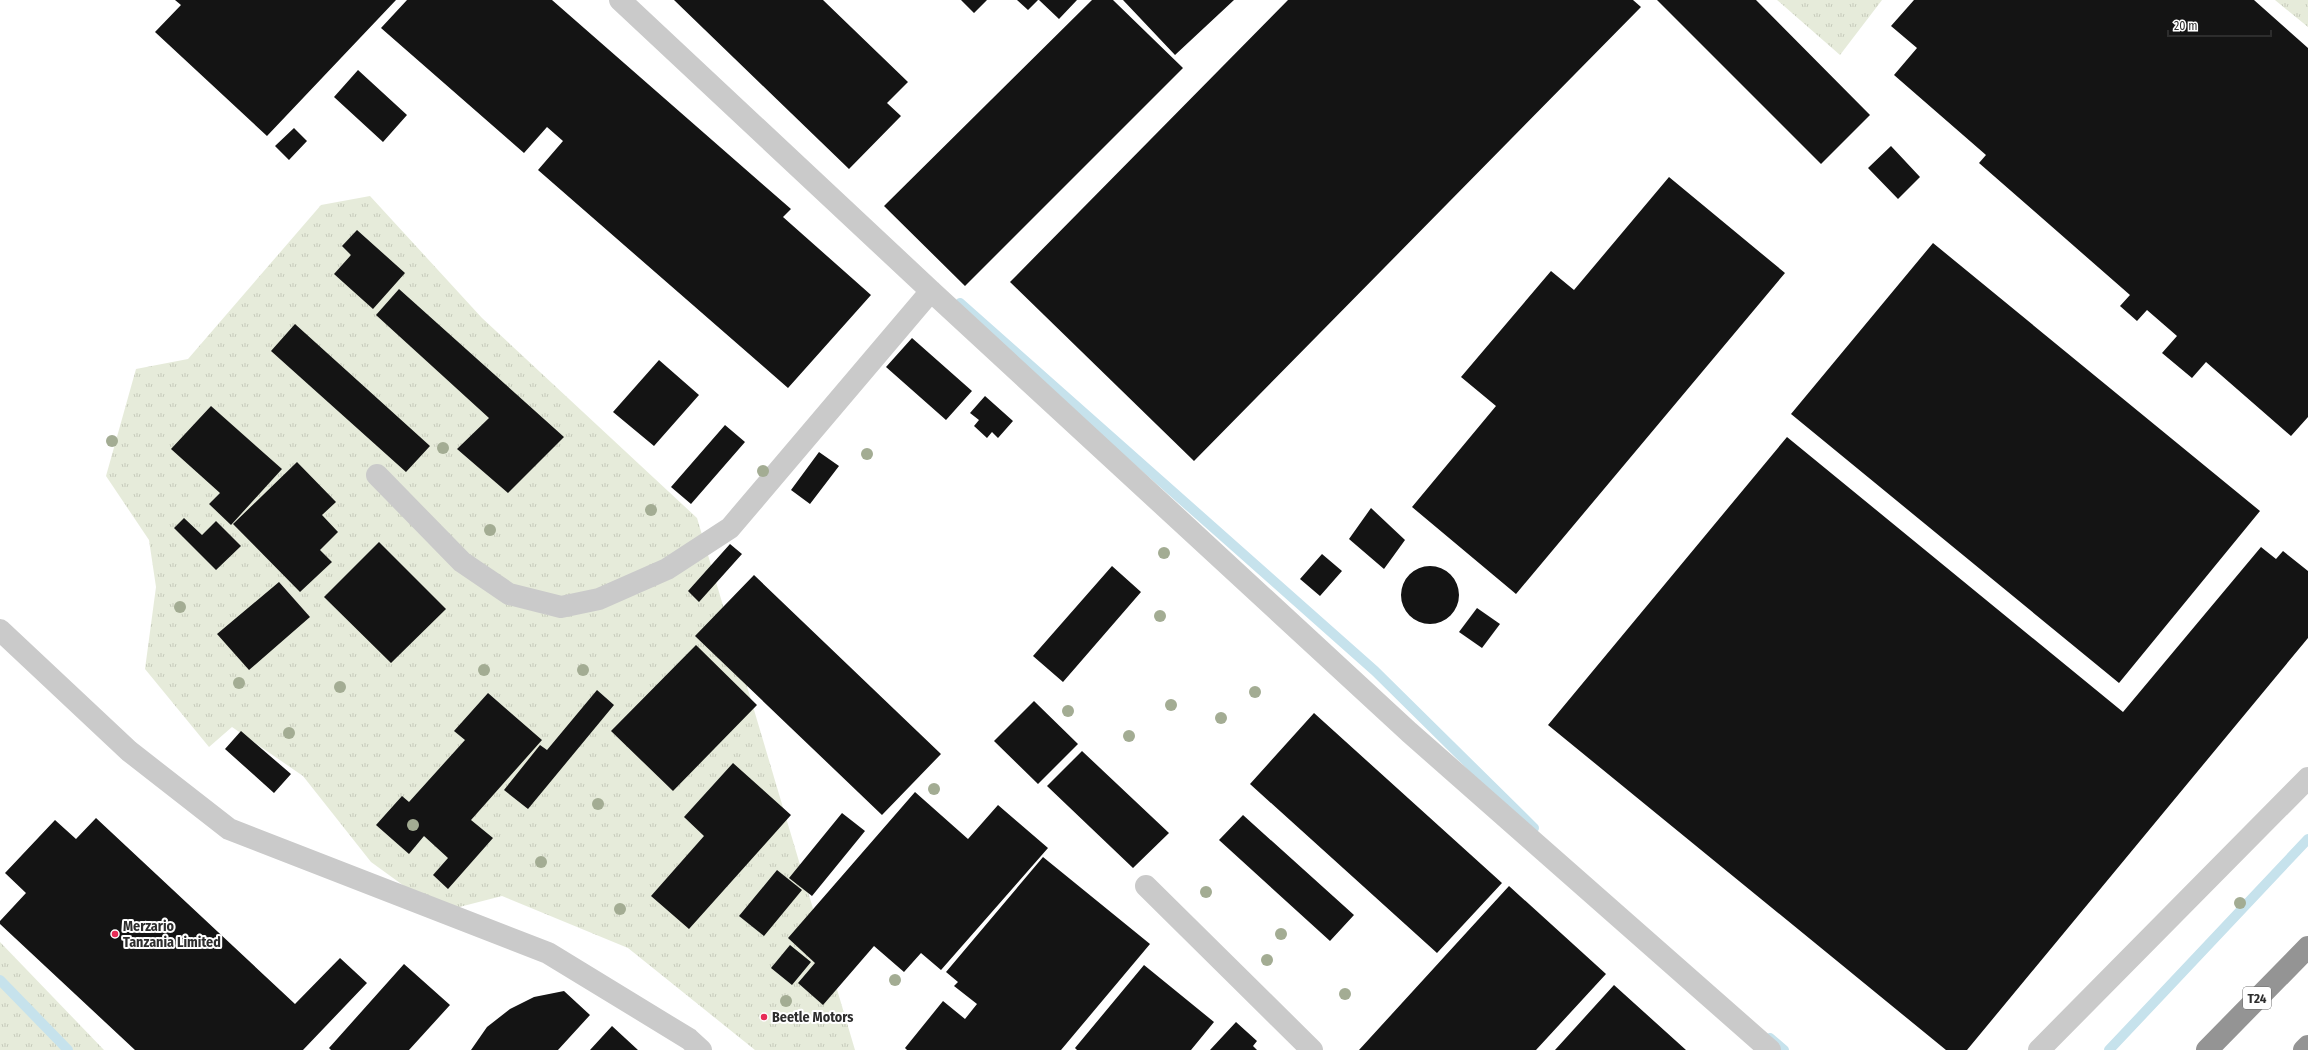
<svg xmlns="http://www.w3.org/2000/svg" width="2308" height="1050" viewBox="0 0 2308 1050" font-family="'Fira Sans Condensed',sans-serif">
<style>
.grass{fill:url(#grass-tufts)}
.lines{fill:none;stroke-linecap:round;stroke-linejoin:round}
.stream{stroke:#c6e2ec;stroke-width:10}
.building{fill:#141414}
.minor{stroke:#cacaca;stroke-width:22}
.highway{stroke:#949494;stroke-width:22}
.tree{fill:#a3ac93}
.poi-dot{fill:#e72c56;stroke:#fff;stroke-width:1.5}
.labels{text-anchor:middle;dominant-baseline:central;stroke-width:4;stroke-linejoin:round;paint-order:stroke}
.shield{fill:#fff;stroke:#6c6c6c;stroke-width:1}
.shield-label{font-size:13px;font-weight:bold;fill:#2d2d2d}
.poi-label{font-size:14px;font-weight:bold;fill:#2d2d2d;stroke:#fff;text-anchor:start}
</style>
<defs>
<pattern id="grass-tufts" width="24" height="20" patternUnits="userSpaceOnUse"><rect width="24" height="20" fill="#e6ebda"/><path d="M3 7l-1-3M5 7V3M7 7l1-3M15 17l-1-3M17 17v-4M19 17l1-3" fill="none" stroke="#c6cabb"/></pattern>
</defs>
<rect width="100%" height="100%" fill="#fff"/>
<path class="grass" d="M 1777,0 L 1882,0 L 1840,55 Z
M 2275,0 L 2308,0 L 2308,27 Z
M 370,196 L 482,318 L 697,518 L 855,1050 L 755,1050 L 628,948 L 502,896 L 440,912 L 371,862 L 303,776 L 232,727 L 209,747 L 145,669 L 156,587 L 149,540 L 106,476 L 136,369 L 188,359 L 321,205 Z
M 0,942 L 104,1050 L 0,1050 Z"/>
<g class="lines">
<path class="stream" d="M 960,303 L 1375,671 L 1534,828
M 0,980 L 68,1050
M 1770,1038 L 1784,1050
M 2109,1050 L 2308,839"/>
</g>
<path class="building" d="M 175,0 L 396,0 L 267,136 L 155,32 L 181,5 Z
M 407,0 L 552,0 L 791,209 L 783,217 L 871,295 L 788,388 L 538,170 L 563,141 L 547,127 L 524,153 L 381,28 Z
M 674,0 L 823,0 L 908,82 L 887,103 L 901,116 L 849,169 Z
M 961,0 L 987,0 L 974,13 Z
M 1017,0 L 1038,0 L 1028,10 Z
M 1039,0 L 1077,0 L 1059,19 Z
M 1092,0 L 1113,0 L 1183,68 L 965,286 L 884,206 Z
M 1123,0 L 1234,0 L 1175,55 Z
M 1288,0 L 1633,0 L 1641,7 L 1194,461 L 1010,282 Z
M 1657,0 L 1756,0 L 1870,115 L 1821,164 Z
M 1914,0 L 2254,0 L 2308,48 L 2308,417 L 2291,436 L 2206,362 L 2192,378 L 2162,353 L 2177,336 L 2147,310 L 2137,321 L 2120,306 L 2130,295 L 1979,163 L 1986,155 L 1894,75 L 1917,48 L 1891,26 Z
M 358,70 L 407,115 L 383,142 L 334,97 Z
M 294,128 L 307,141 L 289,160 L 275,146 Z
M 1891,146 L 1920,177 L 1898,199 L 1868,168 Z
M 1669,177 L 1785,273 L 1516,594 L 1412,507 L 1496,406 L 1461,377 L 1551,271 L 1574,290 Z
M 357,230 L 405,273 L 373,309 L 334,274 L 351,255 L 342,246 Z
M 1933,243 L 2260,511 L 2119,683 L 1791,414 Z
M 399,289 L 564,437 L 508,493 L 457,449 L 489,418 L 376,315 Z
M 295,324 L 430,446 L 406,472 L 271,351 Z
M 912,338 L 972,391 L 946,420 L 886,367 Z
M 659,360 L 699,395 L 654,446 L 613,412 Z
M 985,396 L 1013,421 L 998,438 L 992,432 L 987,438 L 974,426 L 979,420 L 970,413 Z
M 211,406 L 282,469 L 231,525 L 209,504 L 220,493 L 171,449 Z
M 725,425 L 745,442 L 691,504 L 671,487 Z
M 1787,437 L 2123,712 L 2261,547 L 2276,559 L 2283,551 L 2308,571 L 2308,638 L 1967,1050 L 1946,1050 L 1548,725 Z
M 819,452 L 839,466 L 810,504 L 791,490 Z
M 297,462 L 336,502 L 322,515 L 338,532 L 320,550 L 332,562 L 300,592 L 233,524 Z
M 1371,508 L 1405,540 L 1384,569 L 1349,539 Z
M 184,518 L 202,535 L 216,521 L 241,546 L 216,570 L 174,528 Z
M 379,542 L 446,609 L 391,663 L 324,597 Z
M 730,544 L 742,554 L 699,602 L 688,591 Z
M 1322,554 L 1342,571 L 1320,596 L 1300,579 Z
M 1112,566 L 1141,592 L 1063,682 L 1033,656 Z
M1401 595a29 29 0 1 1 58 0a29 29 0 1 1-58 0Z
M 754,575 L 941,754 L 882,815 L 695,636 Z
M 279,582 L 310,617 L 249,670 L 217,634 Z
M 1477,608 L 1500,624 L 1482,648 L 1459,632 Z
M 696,645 L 757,705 L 673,791 L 611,731 Z
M 597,690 L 614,705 L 528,809 L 504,790 L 540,745 L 547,750 Z
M 488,693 L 542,740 L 471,820 L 493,838 L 448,889 L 433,875 L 448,858 L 424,836 L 409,854 L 376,825 L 402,796 L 409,802 L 465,740 L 454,731 Z
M 1034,701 L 1078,744 L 1038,784 L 994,741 Z
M 1314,713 L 1502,883 L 1437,953 L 1250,784 Z
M 241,731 L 291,774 L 274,793 L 225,749 Z
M 1082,751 L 1169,833 L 1133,868 L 1047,786 Z
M 733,763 L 791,815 L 689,929 L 651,896 L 704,836 L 684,817 Z
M 915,792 L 968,839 L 998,805 L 1048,848 L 941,970 L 921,953 L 904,972 L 874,946 L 823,1005 L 798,983 L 815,963 L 788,938 Z
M 842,813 L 865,831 L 812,896 L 789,878 Z
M 1243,815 L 1354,915 L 1330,941 L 1219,840 Z
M 96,818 L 295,1004 L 340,958 L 367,983 L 303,1050 L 135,1050 L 0,924 L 0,921 L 26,893 L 5,873 L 55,820 L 76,839 Z
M 1043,857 L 1150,944 L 1061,1050 L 907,1050 L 905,1048 L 943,1001 L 965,1019 L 977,1004 L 954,986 L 958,982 L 946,972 Z
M 777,870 L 802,890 L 764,936 L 739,916 Z
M 1509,886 L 1606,974 L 1536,1050 L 1359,1050 Z
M 790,945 L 811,962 L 792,985 L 771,968 Z
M 404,964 L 450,1005 L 409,1050 L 331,1050 L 329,1048 Z
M 1144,965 L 1214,1022 L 1191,1050 L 1077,1050 L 1075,1048 Z
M 1614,985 L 1686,1050 L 1555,1050 Z
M 564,991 L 590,1015 L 558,1050 L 471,1050 L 487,1027 L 510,1009 L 534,997 Z
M 1236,1022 L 1257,1041 L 1253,1046 L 1257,1050 L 1210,1050 Z
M 612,1026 L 638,1050 L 590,1050 Z"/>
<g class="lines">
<path class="minor" d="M 620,0 L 931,291 L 1409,732 L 1770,1050
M 377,475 L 462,562 L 509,594 L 561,607 L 599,599 L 667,569 L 730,528 L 931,291
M 0,630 L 129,751 L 229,829 L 548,953 L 689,1039 L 701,1050
M 1146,886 L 1312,1050
M 2039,1050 L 2308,778"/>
<path class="highway" d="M 2207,1050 L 2308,947
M 2304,1050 L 2308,1046"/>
</g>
<g class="tree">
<circle cx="112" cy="441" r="6"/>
<circle cx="443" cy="448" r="6"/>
<circle cx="867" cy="454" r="6"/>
<circle cx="763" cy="471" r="6"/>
<circle cx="651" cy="510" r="6"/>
<circle cx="490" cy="530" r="6"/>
<circle cx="1164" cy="553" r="6"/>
<circle cx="180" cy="607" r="6"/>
<circle cx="1160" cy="616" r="6"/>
<circle cx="484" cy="670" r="6"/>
<circle cx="583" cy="670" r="6"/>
<circle cx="239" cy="683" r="6"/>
<circle cx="340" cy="687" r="6"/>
<circle cx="1255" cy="692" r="6"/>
<circle cx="1171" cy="705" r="6"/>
<circle cx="1068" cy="711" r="6"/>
<circle cx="1221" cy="718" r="6"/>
<circle cx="289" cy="733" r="6"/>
<circle cx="1129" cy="736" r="6"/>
<circle cx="934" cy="789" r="6"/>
<circle cx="598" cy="804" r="6"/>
<circle cx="413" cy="825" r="6"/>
<circle cx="541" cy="862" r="6"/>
<circle cx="1206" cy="892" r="6"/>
<circle cx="2240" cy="903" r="6"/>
<circle cx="620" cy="909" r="6"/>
<circle cx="1281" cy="934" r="6"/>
<circle cx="1267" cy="960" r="6"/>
<circle cx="895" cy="980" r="6"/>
<circle cx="1345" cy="994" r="6"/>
<circle cx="786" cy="1001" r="6"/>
</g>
<g class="poi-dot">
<circle cx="115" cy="934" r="4"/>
<circle cx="764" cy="1017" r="4"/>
</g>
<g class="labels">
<rect class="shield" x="2243" y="987" width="28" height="22" rx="3"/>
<g class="shield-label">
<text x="2257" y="998">T24</text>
</g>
<g class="poi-label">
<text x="123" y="926">Merzario<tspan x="123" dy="16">Tanzania Limited</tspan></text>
<text x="772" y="1017">Beetle Motors</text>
</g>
</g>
<path d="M2168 30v6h103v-6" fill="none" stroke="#2d2d2d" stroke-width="2"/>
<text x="2174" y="30" font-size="12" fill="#2d2d2d" stroke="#ffffff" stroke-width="3" paint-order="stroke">20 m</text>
</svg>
